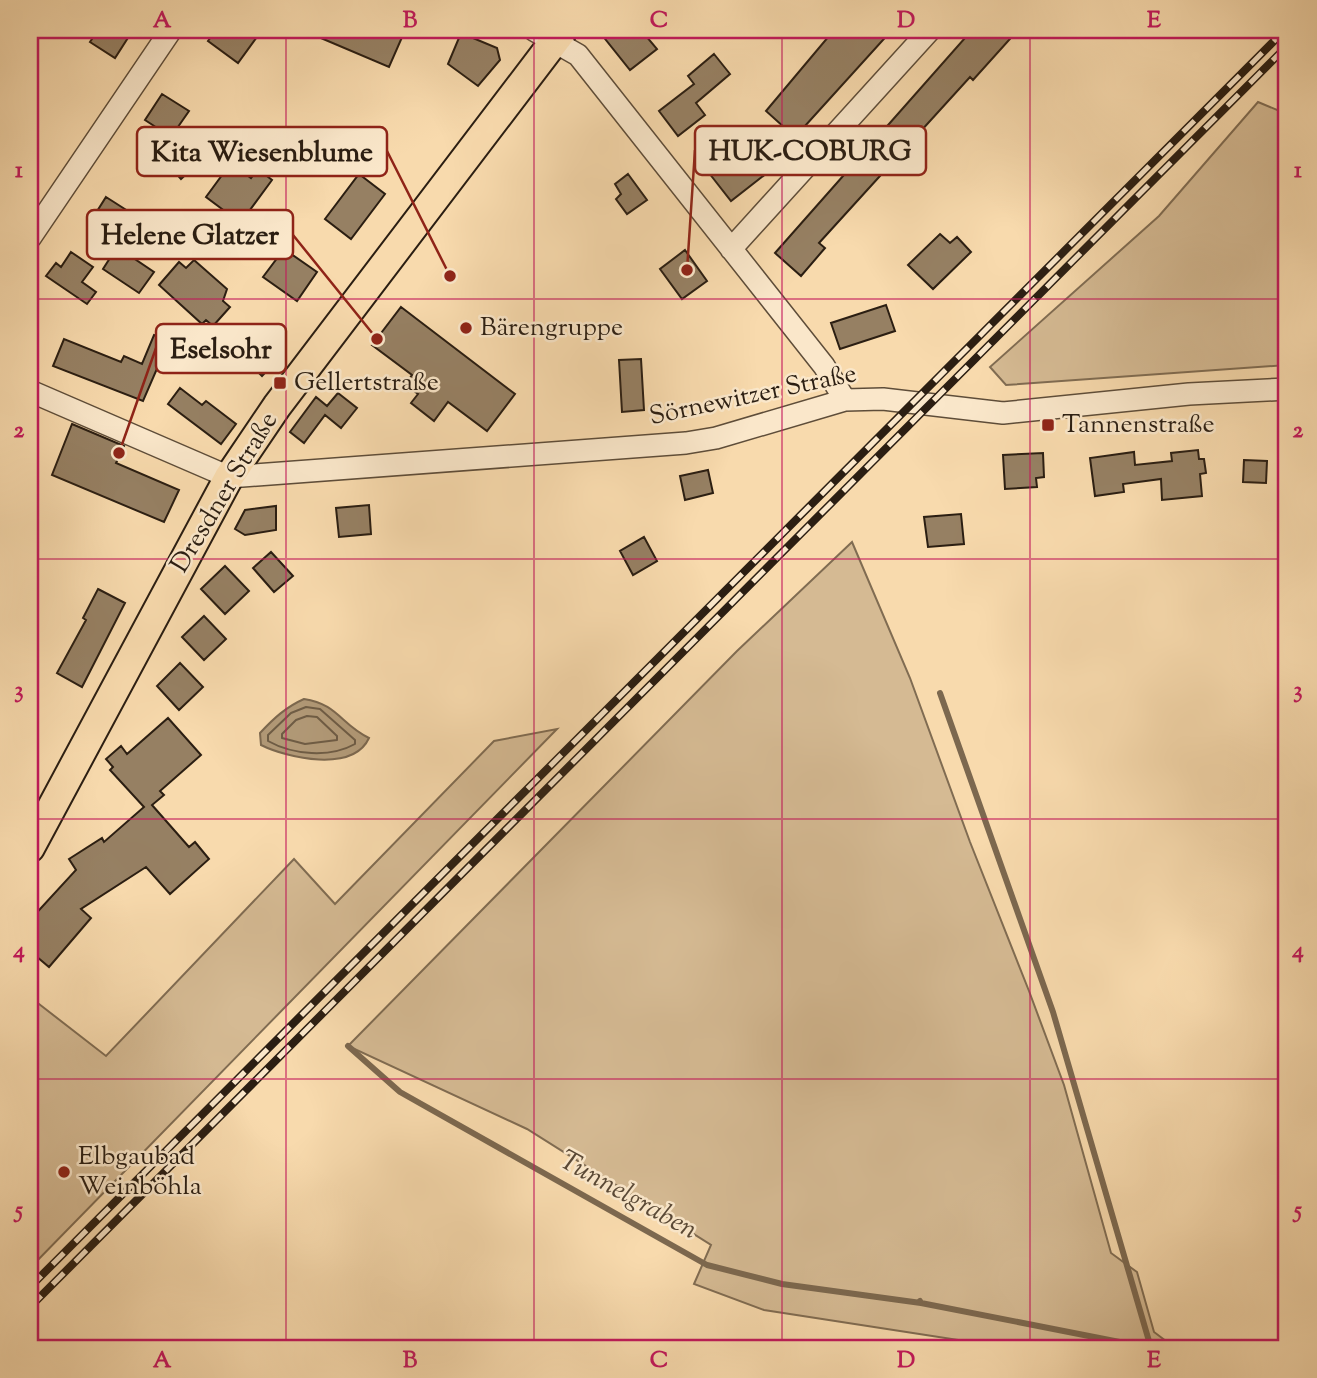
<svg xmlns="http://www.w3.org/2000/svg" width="1317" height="1378" viewBox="0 0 1317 1378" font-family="'Sorts Mill Goudy',serif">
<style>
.green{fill:#d5ba93;stroke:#806c52;stroke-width:2}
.water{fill:#b29a78;stroke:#7c684f;stroke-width:2}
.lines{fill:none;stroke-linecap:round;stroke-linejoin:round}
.shore{stroke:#6e5c45;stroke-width:2}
.stream{stroke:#7c684f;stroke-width:6}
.building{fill:#968063;stroke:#2b1e12;stroke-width:2}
.minor-casing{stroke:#5e4d39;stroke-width:24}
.major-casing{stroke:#2b1e12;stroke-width:32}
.minor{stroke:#fae7ca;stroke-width:21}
.major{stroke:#f8daad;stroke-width:28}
.rail-casing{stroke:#2b1e12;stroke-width:8}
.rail{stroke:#fae7ca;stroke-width:5;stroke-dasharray:16;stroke-linecap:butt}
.grid{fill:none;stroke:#c2185b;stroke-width:2;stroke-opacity:0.55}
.poi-dot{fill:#8f2418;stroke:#fae7ca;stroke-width:2.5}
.labels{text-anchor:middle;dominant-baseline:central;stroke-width:5;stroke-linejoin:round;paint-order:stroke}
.poi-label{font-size:26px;fill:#2b1e12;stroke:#fae7ca;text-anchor:start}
.street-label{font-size:26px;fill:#2b1e12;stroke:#fae7ca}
.water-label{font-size:28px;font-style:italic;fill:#5a4936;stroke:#fae7ca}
.leader{fill:none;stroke:#8f2418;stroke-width:2.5}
.callout-dot{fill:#8f2418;stroke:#fae7ca;stroke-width:2.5}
.callout{fill:#fae7ca;stroke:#8f2418;stroke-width:2.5}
.callout-label{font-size:28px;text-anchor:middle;font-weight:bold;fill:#2b1e12}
.neatline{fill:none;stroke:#c2185b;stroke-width:2.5}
.grid-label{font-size:23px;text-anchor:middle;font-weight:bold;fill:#c2185b}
</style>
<rect width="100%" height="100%" fill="#f8daad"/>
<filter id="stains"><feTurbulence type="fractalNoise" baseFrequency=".00286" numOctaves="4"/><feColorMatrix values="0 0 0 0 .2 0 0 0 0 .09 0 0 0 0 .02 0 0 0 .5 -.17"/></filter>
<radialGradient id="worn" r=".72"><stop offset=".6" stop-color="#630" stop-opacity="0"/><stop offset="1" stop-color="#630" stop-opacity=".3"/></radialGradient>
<path class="green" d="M 1258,102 L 1287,114 L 1287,371 L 1284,372 L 1286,365 L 1006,385 L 990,367 L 1159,216 Z
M 852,542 L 910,678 L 970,842 L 1029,991 L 1064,1085 L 1111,1253 L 1137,1272 L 1154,1332 L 1170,1344 L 1200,1348 L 1010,1348 L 764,1310 L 694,1284 L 711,1245 L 527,1129 L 348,1046 L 737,651 Z
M 557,729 L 30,1268 L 30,997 L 106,1056 L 294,859 L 335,904 L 494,741 Z"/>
<path class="water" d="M 304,699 C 338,704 341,725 369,738 C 353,773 287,758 261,745 L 260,733 C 274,718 286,707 304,699 Z"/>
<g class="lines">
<path class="shore" d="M 306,707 L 320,709 L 355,740 L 355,744 C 330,758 293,755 268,741 L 268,735 L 291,713 Z
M 307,716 L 317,717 L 337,736 L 337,740 L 305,744 L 282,738 L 282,734 L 296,720 Z"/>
<path class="stream" d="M 940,693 L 1053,1012 L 1151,1348
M 348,1046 L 400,1092 L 707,1265 L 782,1284 L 921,1303 L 920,1301
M 921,1303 L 1150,1348"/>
</g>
<path class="building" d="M 98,30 L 133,30 L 115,58 L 90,42 Z
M 216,30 L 262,30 L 238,63 L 208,41 Z
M 302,30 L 390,30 L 403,35 L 389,67 Z
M 598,30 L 641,30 L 657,49 L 630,70 Z
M 834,30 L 892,30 L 795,137 L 766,111 Z
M 972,30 L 1018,30 L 973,80 L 970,77 L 819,243 L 825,248 L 801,276 L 775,253 Z
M 461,33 L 497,48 L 500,60 L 478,86 L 448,64 Z
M 714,54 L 730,74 L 696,103 L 705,115 L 678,136 L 659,111 L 694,84 L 688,76 Z
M 162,94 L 189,111 L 171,137 L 145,120 Z
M 173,140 L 196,165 L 181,179 L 159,154 Z
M 748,150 L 767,173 L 731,201 L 709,173 L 729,157 L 733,162 Z
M 231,163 L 251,178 L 258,169 L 272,180 L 236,229 L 239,233 L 226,245 L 213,229 L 230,215 L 206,197 Z
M 359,174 L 385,194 L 351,239 L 325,219 Z
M 628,174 L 647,200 L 627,214 L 616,199 L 621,194 L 615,184 Z
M 106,197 L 131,213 L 113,240 L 89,224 Z
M 940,234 L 950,243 L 957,237 L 971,252 L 933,289 L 908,265 Z
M 117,247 L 154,272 L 139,293 L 103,269 Z
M 284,249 L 317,272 L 297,301 L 263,277 Z
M 685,250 L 707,281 L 682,299 L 660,269 Z
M 71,252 L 93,267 L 82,282 L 96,292 L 87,304 L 46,276 L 56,263 L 61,267 Z
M 194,260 L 227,289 L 223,301 L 230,307 L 213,326 L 206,320 L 202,324 L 159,285 L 179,262 L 186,268 Z
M 886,305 L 895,331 L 840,349 L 831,323 Z
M 401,307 L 515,394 L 487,431 L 448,402 L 434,421 L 411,403 L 418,394 L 405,384 L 412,375 L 372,345 Z
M 256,330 L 282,355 L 262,376 L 236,350 Z
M 154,335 L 169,341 L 143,401 L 53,366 L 64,339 L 121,362 L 124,356 L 142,364 Z
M 641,359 L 644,410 L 622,412 L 619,360 Z
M 180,388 L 202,405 L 206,401 L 236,424 L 221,444 L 168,404 Z
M 338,393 L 357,408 L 341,428 L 325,415 L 304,443 L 290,432 L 316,397 L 327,406 Z
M 72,424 L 124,446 L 116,463 L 179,490 L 164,522 L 52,475 Z
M 1198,450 L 1199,459 L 1204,459 L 1206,473 L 1200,474 L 1202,496 L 1162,500 L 1161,479 L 1123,484 L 1124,492 L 1095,496 L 1090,458 L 1134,452 L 1135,465 L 1172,461 L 1171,453 Z
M 1043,453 L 1044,477 L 1036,478 L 1037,487 L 1005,489 L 1003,455 Z
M 1244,460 L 1267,461 L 1266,483 L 1243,482 Z
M 708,470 L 713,493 L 685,500 L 680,476 Z
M 369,505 L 371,534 L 339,537 L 336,508 Z
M 276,506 L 276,530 L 245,535 L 235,529 L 245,510 Z
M 961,514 L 964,544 L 928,547 L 924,517 Z
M 644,537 L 657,561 L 633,575 L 620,551 Z
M 271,552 L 293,576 L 274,592 L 253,568 Z
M 225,566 L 249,591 L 225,614 L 201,589 Z
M 98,589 L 125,603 L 82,687 L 57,673 L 86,620 L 83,618 Z
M 204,616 L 226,639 L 204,660 L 182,637 Z
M 180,663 L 203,687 L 179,710 L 157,686 Z
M 168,718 L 201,755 L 160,791 L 164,795 L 152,805 L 189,847 L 195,842 L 209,859 L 170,894 L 146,867 L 81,909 L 91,918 L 49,967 L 30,951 L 30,920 L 76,870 L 69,859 L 102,838 L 104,842 L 144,807 L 110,770 L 113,767 L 106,759 L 121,746 L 127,754 Z"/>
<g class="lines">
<g class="minor-casing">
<path id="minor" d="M 534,30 L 578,55 L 824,366 L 845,400
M 30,238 L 171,30
M 731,249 L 930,30
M 30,391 L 229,477 L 686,443 L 716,438 L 845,400 L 883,399 L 1003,413 L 1189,394 L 1287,389"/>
</g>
<g class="major-casing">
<path id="major" d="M 30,848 L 229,477 L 277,406 L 563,30"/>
</g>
<use href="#minor" class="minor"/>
<use href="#major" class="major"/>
<g class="rail-casing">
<path id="rail" d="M 30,1287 L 1285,30
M 30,1307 L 1287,46"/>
</g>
<use href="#rail" class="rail"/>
</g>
<path class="grid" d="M 286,30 L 286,1348M 534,30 L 534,1348M 782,30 L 782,1348M 1030,30 L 1030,1348M 30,299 L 1287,299M 30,559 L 1287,559M 30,819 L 1287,819M 30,1079 L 1287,1079"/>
<g class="poi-dot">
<circle cx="466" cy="328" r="7"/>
<rect x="273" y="376" width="14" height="14" rx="3.5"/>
<rect x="1041" y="418" width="14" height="14" rx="3.5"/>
<circle cx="64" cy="1172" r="7"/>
</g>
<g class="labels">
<g class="poi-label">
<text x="480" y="328">Bärengruppe</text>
<text x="294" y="383">Gellertstraße</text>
<text x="1062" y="425">Tannenstraße</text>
<text x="78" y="1157">Elbgaubad<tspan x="78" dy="30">Weinböhla</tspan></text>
</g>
<g class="street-label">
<text transform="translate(753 396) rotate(-12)">Sörnewitzer Straße</text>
<text transform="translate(225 493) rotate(-59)">Dresdner Straße</text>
</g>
<g class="water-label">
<text transform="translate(628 1196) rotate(29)">Tunnelgraben</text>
</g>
</g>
<path class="leader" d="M687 270L695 150M450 276L387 151M377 339L293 235M119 453L156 348"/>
<g class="callout-dot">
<circle cx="687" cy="270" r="7"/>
<circle cx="450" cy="276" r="7"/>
<circle cx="377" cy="339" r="7"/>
<circle cx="119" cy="453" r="7"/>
</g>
<g class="callout">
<rect x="695" y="126" width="231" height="49" rx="7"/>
<rect x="137" y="127" width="250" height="49" rx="7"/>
<rect x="87" y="210" width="206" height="49" rx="7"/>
<rect x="156" y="324" width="130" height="49" rx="7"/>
</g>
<g class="callout-label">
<text x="810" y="160">HUK-COBURG</text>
<text x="262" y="161">Kita Wiesenblume</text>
<text x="190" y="244">Helene Glatzer</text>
<text x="221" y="358">Eselsohr</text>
</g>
<rect width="1317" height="1378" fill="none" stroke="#f8daad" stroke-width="77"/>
<rect x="38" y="38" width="1240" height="1302" class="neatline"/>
<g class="grid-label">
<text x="162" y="27">A</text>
<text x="410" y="27">B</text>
<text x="659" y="27">C</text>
<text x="906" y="27">D</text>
<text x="1154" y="27">E</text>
<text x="19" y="177">1</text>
<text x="1298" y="177">1</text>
<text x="19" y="437">2</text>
<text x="1298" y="437">2</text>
<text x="19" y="697">3</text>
<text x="1298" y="697">3</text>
<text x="19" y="957">4</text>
<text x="1298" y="957">4</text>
<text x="19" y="1217">5</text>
<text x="1298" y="1217">5</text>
<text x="162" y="1367">A</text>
<text x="410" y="1367">B</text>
<text x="659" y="1367">C</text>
<text x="906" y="1367">D</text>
<text x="1154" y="1367">E</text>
</g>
<rect width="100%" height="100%" filter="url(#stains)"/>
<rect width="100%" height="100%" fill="url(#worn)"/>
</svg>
